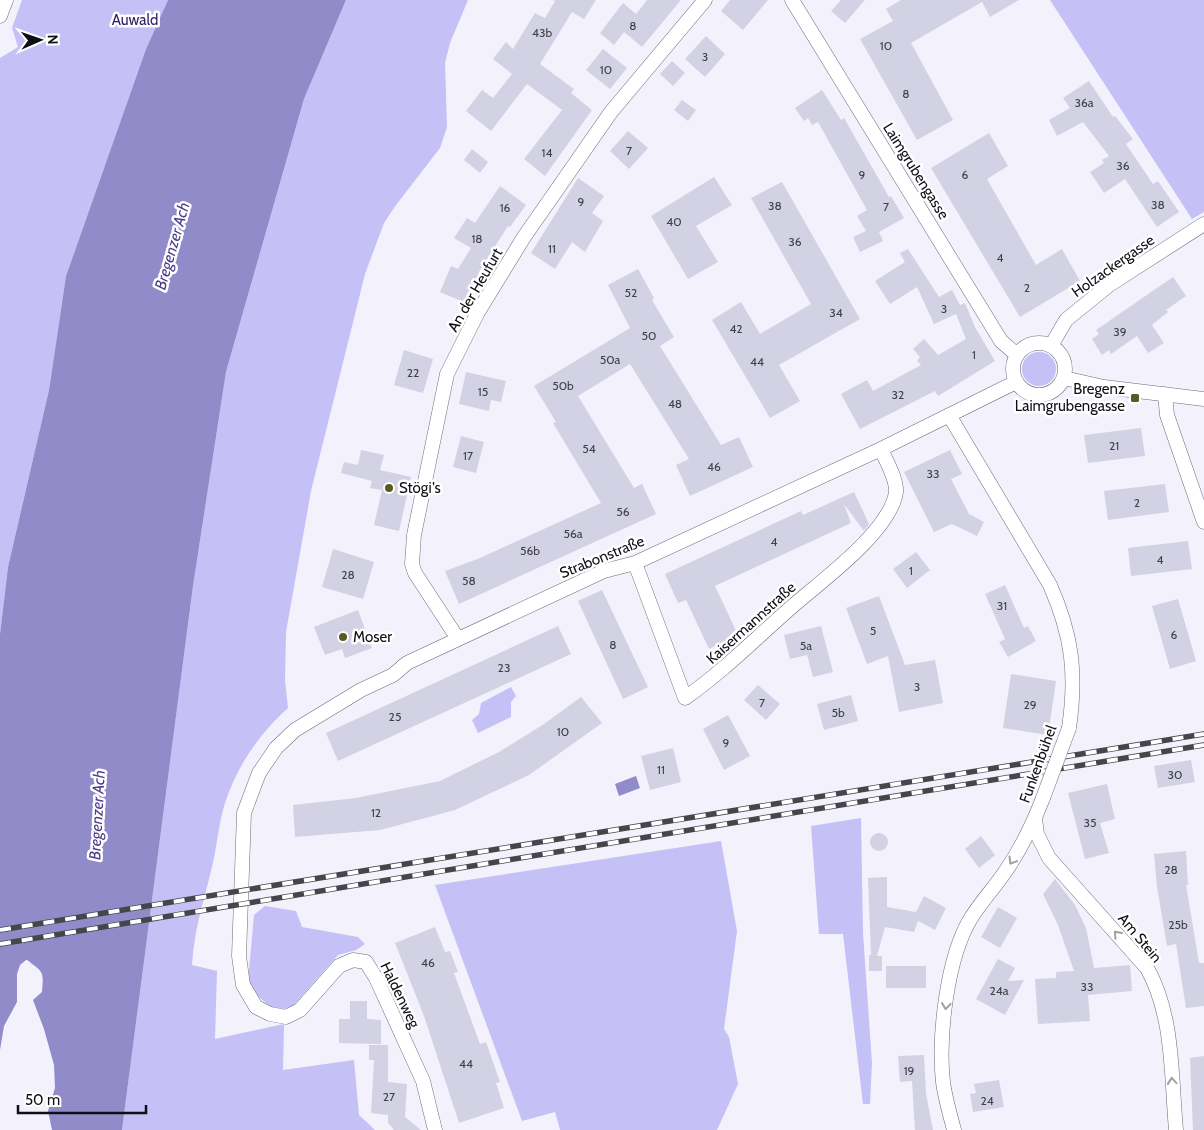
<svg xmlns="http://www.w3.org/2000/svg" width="1204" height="1130" viewBox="0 0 1204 1130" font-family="Cabin,sans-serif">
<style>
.green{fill:#c5c0f5}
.water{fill:#928bca}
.building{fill:#d3d2e4}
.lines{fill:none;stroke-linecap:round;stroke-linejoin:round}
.minor-casing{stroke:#6c6b7b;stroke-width:15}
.minor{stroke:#fff;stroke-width:14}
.rail-casing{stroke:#46454c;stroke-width:5.5}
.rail{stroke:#fff;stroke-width:4;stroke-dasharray:11;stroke-linecap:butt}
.minor-bridge-casing{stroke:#6c6b7b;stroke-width:15;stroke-linecap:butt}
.minor-bridge{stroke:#fff;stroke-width:14}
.oneway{stroke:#9f9fa1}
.poi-dot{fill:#5a5926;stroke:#fff;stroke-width:2}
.labels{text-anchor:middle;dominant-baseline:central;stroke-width:5;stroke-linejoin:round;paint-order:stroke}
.number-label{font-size:12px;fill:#414049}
.park-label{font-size:15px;fill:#2f1c66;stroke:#fff}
.street-label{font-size:15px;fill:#100f15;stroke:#fff}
.poi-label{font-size:15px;fill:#100f15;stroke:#fff;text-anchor:start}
.water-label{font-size:16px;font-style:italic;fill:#4c3d8a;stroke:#fff}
</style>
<rect width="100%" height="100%" fill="#f2f1fc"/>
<path class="green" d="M 22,0 L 168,0 L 146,49 L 66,276 L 49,390 L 8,567 L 0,634 L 0,58 L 18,47 L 12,28 Z
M 346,0 L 468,0 L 450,43 L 445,63 L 447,127 L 440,148 L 396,205 L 384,223 L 365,274 L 311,491 L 286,632 L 285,680 L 288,708 C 259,734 237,766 225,803 C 218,825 217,849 211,871 C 203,904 194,930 192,965 L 217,971 L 215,1039 L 284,1024 L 283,1070 L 354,1060 L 359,1115 L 375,1130 L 122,1130 L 193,586 L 226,372 L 304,99 Z
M 1050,0 L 1204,0 L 1204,212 L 1192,219 Z
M1022 369a17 17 0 1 1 34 0a17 17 0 1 1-34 0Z
M 511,687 L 516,696 L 511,702 L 511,717 L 478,733 L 472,720 L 479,714 L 481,703 Z
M 861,818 L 863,933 L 872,1063 L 870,1104 L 863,1104 L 843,934 L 819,934 L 811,826 Z
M 721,841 L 737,931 L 724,1029 L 729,1037 L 738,1084 L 717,1130 L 560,1130 L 555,1112 L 522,1121 L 435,885 Z
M 265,906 L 296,911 L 302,927 L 358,937 L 365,944 L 356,950 L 338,955 L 293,1006 L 283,1009 L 271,1008 L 259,997 L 248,981 L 254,915 Z"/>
<path class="water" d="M 168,0 L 346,0 L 304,99 L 226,372 L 193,586 L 122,1130 L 52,1130 L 48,1111 L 55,1088 L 54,1065 L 44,1029 L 33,1000 L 42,992 C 43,977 45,972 32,964 C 30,962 28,960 26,960 L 20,965 L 17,974 L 17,1002 L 4,1026 L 0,1050 L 0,634 L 8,567 L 49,390 L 66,276 L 146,49 Z
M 636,776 L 640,788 L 619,796 L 615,784 Z"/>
<path class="building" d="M 552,0 L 596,0 L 584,19 L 572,12 L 540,64 L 574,89 L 571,93 L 592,110 L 545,176 L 524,159 L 562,110 L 527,84 L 491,131 L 466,111 L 482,90 L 493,98 L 512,74 L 493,59 L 506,42 L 513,49 L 535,13 L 545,18 L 555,1 Z
M 647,0 L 681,0 L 642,47 L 624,32 L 614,45 L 600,33 L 623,3 L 636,14 Z
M 730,0 L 768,0 L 743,30 L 721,11 Z
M 841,0 L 865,0 L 845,23 L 831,11 Z
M 901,0 L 1019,0 L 990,17 L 982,2 L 911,43 L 953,120 L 917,140 L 860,39 L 893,21 L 886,9 Z
M 706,36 L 725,54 L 705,77 L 685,59 Z
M 603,49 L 627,68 L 610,89 L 586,70 Z
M 672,61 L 685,73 L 673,86 L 660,74 Z
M 1089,81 L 1113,117 L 1115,116 L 1133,139 L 1126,144 L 1153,184 L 1158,181 L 1179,212 L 1157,227 L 1125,179 L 1104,193 L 1090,172 L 1104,163 L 1102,160 L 1109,156 L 1083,122 L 1057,136 L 1049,120 L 1070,108 L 1063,98 Z
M 822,90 L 841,120 L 844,118 L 889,197 L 891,196 L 904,218 L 879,232 L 883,241 L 860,252 L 853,237 L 866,231 L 857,216 L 867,210 L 818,122 L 812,125 L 808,118 L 804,121 L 795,108 Z
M 682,100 L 696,110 L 688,121 L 674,110 Z
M 628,131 L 648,148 L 629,169 L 610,151 Z
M 989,133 L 1008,166 L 987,179 L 1036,265 L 1062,249 L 1080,281 L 1020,317 L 931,168 Z
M 472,149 L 488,162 L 480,173 L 464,160 Z
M 714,177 L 732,205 L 696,226 L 718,262 L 688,279 L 651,216 Z
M 578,178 L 604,196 L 592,213 L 603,221 L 585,252 L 572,242 L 555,269 L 531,253 Z
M 782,182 L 860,319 L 779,365 L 800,401 L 770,418 L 712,320 L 741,302 L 760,334 L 811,304 L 751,198 Z
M 500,186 L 526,205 L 510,227 L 508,226 L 480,270 L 466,303 L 440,292 L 451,266 L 458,269 L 471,248 L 454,238 L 467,218 L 475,223 Z
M 908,249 L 939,297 L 952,290 L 960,305 L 965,303 L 975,327 L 995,361 L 938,396 L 935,391 L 860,429 L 841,394 L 867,380 L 873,391 L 921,365 L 917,361 L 920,357 L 913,349 L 924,339 L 938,355 L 966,339 L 956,314 L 934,324 L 917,287 L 890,304 L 875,281 L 905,262 L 900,253 Z
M 638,269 L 654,298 L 652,300 L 674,337 L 660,346 L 721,445 L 739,437 L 753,467 L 690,496 L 676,465 L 689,459 L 630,364 L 578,396 L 634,488 L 642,484 L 656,514 L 459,604 L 445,571 L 480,558 L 601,503 L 553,423 L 556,422 L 534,386 L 630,328 L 608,285 Z
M 1173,277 L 1186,296 L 1166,310 L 1168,312 L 1152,325 L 1164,343 L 1148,353 L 1137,336 L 1111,354 L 1109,350 L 1102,355 L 1092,339 L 1099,334 L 1096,330 Z
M 404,350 L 433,359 L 423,393 L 394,385 Z
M 466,372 L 506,381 L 501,402 L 491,400 L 489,411 L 459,404 Z
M 1141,428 L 1145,456 L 1088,463 L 1084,435 Z
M 461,436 L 484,442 L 476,473 L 453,467 Z
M 361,450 L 384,455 L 380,470 L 411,477 L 399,531 L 374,525 L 382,490 L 370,488 L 372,481 L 341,473 L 344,462 L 358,465 Z
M 950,450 L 962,474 L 951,479 L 969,514 L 984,522 L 977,536 L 952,524 L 934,532 L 904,472 Z
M 1165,484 L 1169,512 L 1108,520 L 1104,491 Z
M 854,492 L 869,524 L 864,531 L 844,504 L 851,523 L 715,586 L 738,635 L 709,649 L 686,600 L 678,603 L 665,574 L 801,511 L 803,515 Z
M 1188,541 L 1192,569 L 1131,576 L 1128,548 Z
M 333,549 L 374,562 L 363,599 L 322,587 Z
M 916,552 L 930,570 L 907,588 L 893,569 Z
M 1005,585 L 1024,628 L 1028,626 L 1036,641 L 1008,657 L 999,642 L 1005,639 L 985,594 Z
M 602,590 L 648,687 L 623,699 L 578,601 Z
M 879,596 L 905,665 L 935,660 L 943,703 L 899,712 L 888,656 L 867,664 L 846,608 Z
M 1178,599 L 1196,661 L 1170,669 L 1152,606 Z
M 358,610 L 372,648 L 345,658 L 342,649 L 325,655 L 314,627 Z
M 558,626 L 571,654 L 338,761 L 326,733 Z
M 821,626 L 833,672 L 813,677 L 807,655 L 790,659 L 784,635 Z
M 1011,674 L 1056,681 L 1048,735 L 1003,728 Z
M 758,685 L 780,704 L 766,720 L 744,700 Z
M 851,695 L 858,721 L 824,730 L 817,704 Z
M 581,697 L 602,723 L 529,775 L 455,810 L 380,830 L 295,837 L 293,805 L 356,798 L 440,781 L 499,752 L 544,724 Z
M 728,715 L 750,756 L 724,770 L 703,729 Z
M 673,748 L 681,782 L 650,790 L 641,756 Z
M 1191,760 L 1195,782 L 1158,788 L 1154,766 Z
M 1107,784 L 1115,819 L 1100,823 L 1109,853 L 1085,859 L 1068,793 Z
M870 842a9 9 0 1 1 18 0a9 9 0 1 1-18 0Z
M 981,836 L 995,855 L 979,868 L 965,849 Z
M 1186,851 L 1188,885 L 1186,885 L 1199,963 L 1204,963 L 1204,1006 L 1186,1008 L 1176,944 L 1167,946 L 1157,887 L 1154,854 Z
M 887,877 L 887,907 L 916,912 L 924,896 L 946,908 L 935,930 L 918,921 L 914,932 L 885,927 L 877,956 L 882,956 L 882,971 L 869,971 L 869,955 L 871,955 L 868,878 Z
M 1055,879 L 1075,905 L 1086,928 L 1094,968 L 1130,965 L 1132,991 L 1088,995 L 1090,1021 L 1038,1024 L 1035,979 L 1056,978 L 1056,972 L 1074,971 L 1058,925 L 1043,894 Z
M 998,907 L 1017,918 L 1000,948 L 981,937 Z
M 435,927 L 445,952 L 450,951 L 458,972 L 454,973 L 480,1044 L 486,1042 L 500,1082 L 496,1083 L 504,1108 L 459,1123 L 424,1016 L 395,943 Z
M 998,959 L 1015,968 L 1008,981 L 1024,980 L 1005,1015 L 976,999 Z
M 886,966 L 926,966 L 926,988 L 886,988 Z
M 350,1001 L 367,1001 L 367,1019 L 381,1020 L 381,1044 L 339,1043 L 339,1019 L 350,1019 Z
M 369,1045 L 388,1045 L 388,1082 L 407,1084 L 405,1117 L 421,1130 L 394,1130 L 388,1123 L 388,1115 L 371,1113 L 374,1060 L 369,1060 Z
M 924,1055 L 926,1094 L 933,1130 L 915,1130 L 912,1081 L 900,1082 L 898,1056 Z
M 1204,1056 L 1204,1130 L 1193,1130 L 1190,1058 Z
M 999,1080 L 1004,1107 L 973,1112 L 970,1094 L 976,1093 L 974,1084 Z"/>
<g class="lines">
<g class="minor-casing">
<path id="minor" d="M 792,0 L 1001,341 L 1017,355
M 0,16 L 6,0
M1013 369a26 26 0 1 1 52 0a26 26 0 1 1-52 0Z
M 1051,346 L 1066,320 L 1109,285 L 1204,224
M 1064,378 L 1104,387 L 1204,399
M 1165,394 L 1167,415 L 1204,522
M 949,415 L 1050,585 C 1072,635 1077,673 1069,728
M 635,563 L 685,698 C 725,670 758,636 795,604 C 823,580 891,530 896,492 C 897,479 886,461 881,449
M 458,639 L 415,573 L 412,564 L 414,535 L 447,374 L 478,312 L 524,237 L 611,112 L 705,0
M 1035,819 L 1037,834 L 1049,858 L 1147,968 C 1174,1016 1171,1076 1176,1130
M 435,1130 L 423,1081 L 376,978 L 366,962 L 353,960 L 339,966 L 300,1010 L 286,1017 L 270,1014 L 256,1007 L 243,985 L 239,956 L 244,813 L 259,773 L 276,748 L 295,730 L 361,690 L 393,675 L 407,663 L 604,571 L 635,563 L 881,449 L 1016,382
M 954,1130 C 950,1114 945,1098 943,1082 C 938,1036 947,957 971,918 C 981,902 994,888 1005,872 C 1021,849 1033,824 1043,798"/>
</g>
<use href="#minor" class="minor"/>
<g class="rail-casing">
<path id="rail" d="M 0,930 L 1204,734
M 0,944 L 1204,745"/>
</g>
<use href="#rail" class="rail"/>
<g class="minor-bridge-casing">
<path id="minor-bridge" d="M 1043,798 L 1069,728"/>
</g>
<use href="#minor-bridge" class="minor-bridge"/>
</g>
<defs><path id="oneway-chevron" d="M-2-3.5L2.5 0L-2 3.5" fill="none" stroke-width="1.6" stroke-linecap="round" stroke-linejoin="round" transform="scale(1.25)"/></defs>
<g class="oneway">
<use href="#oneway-chevron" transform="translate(1012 861) rotate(121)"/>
<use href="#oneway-chevron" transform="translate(1117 934) rotate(-132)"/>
<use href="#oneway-chevron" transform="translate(946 1006) rotate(96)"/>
<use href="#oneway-chevron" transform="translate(1172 1081) rotate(-95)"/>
</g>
<g class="poi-dot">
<rect x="1130" y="393" width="10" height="10" rx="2.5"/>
<circle cx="389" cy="488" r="5"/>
<circle cx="343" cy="637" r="5"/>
</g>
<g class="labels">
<g class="number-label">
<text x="633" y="25">8</text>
<text x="542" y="32">43b</text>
<text x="886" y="45">10</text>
<text x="705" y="56">3</text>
<text x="606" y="69">10</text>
<text x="906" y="93">8</text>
<text x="1084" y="102">36a</text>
<text x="629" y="150">7</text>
<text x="547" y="152">14</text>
<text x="1123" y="165">36</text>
<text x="862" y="174">9</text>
<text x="965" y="174">6</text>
<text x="581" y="201">9</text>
<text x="1158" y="204">38</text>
<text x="775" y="205">38</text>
<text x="886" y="206">7</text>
<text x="505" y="207">16</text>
<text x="674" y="221">40</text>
<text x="477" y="238">18</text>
<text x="795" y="241">36</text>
<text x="552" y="248">11</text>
<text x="1000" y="257">4</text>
<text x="1027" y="287">2</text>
<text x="631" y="292">52</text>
<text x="944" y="308">3</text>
<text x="836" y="312">34</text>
<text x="736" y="328">42</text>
<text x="1120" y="331">39</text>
<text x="649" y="335">50</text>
<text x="974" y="354">1</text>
<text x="610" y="359">50a</text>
<text x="757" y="361">44</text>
<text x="413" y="372">22</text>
<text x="563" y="385">50b</text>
<text x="483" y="391">15</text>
<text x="898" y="394">32</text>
<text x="675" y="403">48</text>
<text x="1114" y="445">21</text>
<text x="589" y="448">54</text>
<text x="468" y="455">17</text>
<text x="714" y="466">46</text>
<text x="933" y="473">33</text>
<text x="1137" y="502">2</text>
<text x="623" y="511">56</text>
<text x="573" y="533">56a</text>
<text x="774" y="541">4</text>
<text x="530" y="550">56b</text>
<text x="1160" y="559">4</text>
<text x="911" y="570">1</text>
<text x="348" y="574">28</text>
<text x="469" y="580">58</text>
<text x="1002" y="605">31</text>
<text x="873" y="630">5</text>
<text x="1174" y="634">6</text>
<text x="613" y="644">8</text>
<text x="806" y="645">5a</text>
<text x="504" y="667">23</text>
<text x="917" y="686">3</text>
<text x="762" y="702">7</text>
<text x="1030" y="704">29</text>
<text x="838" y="712">5b</text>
<text x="395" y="716">25</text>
<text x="563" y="731">10</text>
<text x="726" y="742">9</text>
<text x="661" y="769">11</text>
<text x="1175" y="774">30</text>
<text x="376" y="812">12</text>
<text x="1090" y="822">35</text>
<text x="1171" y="869">28</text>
<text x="1178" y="924">25b</text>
<text x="428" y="962">46</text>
<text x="1087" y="986">33</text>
<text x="999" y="990">24a</text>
<text x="466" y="1063">44</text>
<text x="909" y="1070">19</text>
<text x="389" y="1096">27</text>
<text x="987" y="1100">24</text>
</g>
<g class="park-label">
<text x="135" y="20">Auwald</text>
</g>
<g class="street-label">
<text transform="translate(916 171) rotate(58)">Laimgrubengasse</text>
<text transform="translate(1113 266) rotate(-35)">Holzackergasse</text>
<text transform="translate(475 290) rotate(-60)">An der Heufurt</text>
<text transform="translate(602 557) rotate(-22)">Strabonstraße</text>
<text transform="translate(751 623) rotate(-42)">Kaisermannstraße</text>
<text transform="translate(1038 764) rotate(-70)">Funkenbühel</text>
<text transform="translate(1140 938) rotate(50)">Am Stein</text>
<text transform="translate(400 995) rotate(64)">Haldenweg</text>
</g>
<g class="poi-label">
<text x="1125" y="389" text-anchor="end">Bregenz<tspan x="1125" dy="17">Laimgrubengasse</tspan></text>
<text x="399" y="488">Stögi's</text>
<text x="353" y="637">Moser</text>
</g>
<g class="water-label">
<text transform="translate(172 246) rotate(-74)">Bregenzer Ach</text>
<text transform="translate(97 815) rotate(-87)">Bregenzer Ach</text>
</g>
</g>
<g transform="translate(40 40) rotate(88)" stroke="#ffffff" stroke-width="4" paint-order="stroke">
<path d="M0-4L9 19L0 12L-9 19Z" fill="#100f15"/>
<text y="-8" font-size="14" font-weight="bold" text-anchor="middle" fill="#100f15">N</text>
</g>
<path d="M18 1105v8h128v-8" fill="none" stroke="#100f15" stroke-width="2.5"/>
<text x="25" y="1105" font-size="15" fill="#100f15" stroke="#ffffff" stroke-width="4" paint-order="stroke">50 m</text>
</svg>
